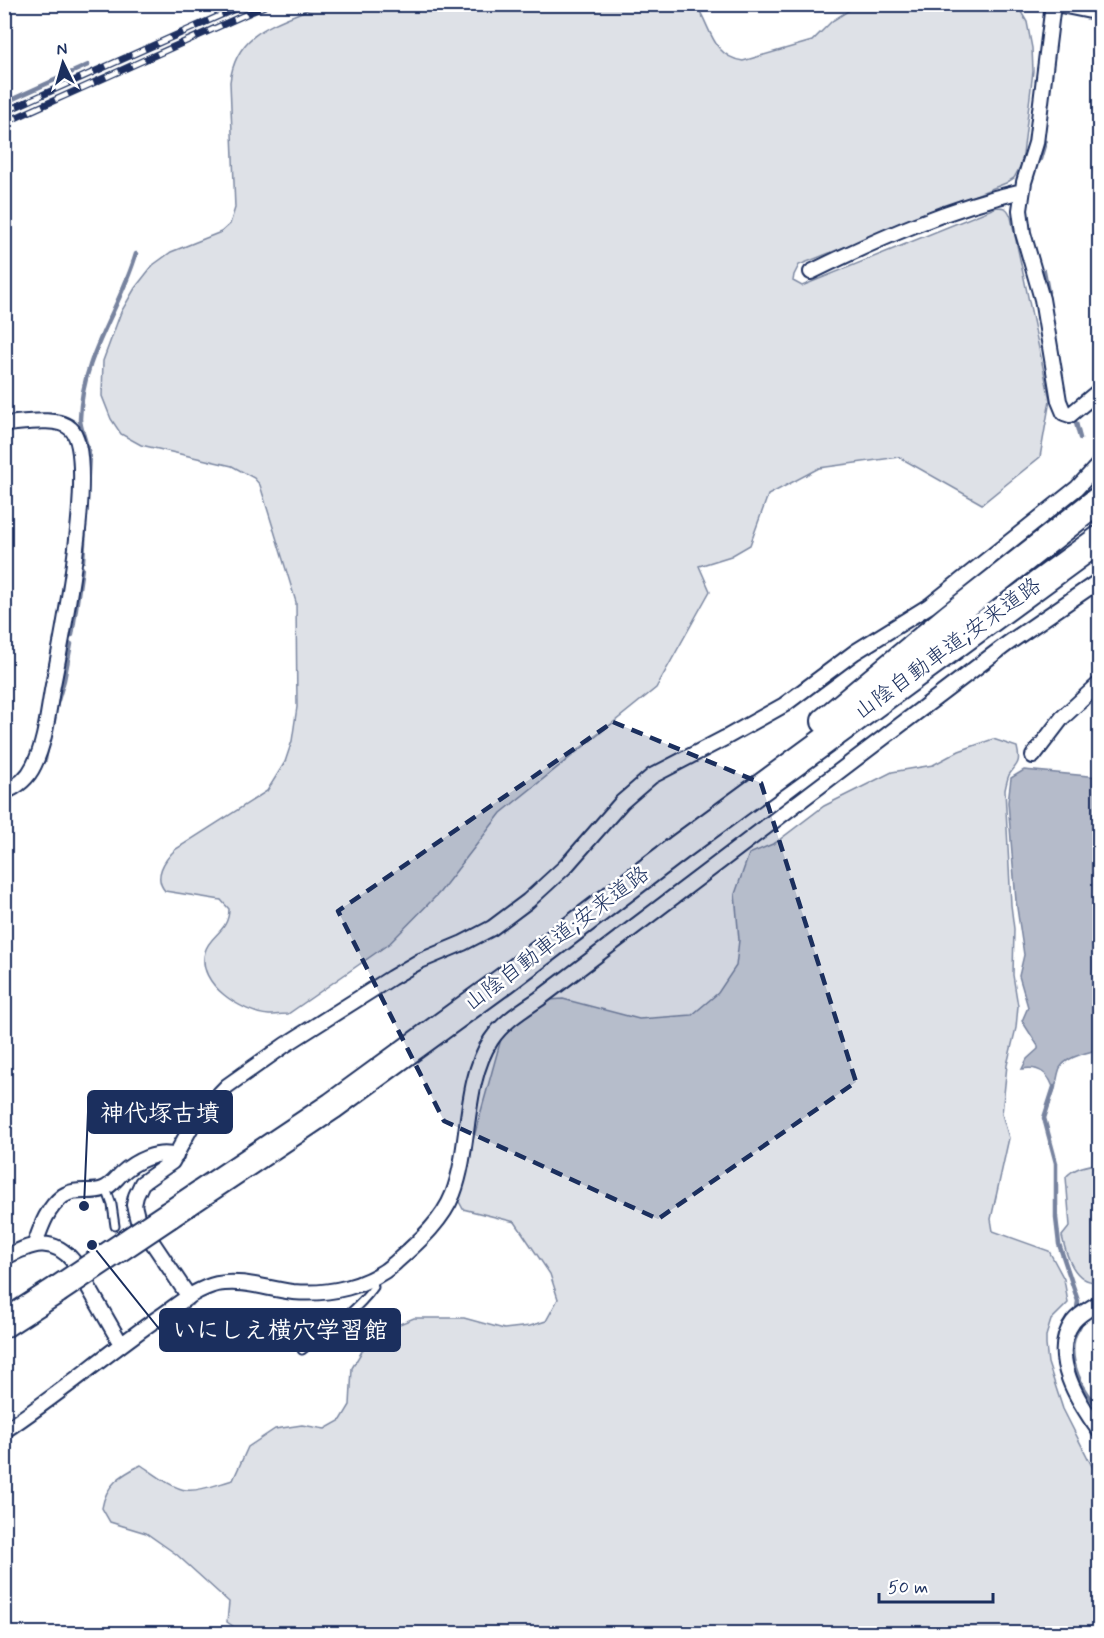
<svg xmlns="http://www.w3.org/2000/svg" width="1104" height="1638" viewBox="0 0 1104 1638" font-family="Mynerve,'Klee One',sans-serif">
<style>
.green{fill:#dee1e7;stroke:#7c88a2;stroke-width:1.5}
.water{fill:#b5bbca;stroke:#77839f;stroke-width:1.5}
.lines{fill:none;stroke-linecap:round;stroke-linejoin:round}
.stream{stroke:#77839f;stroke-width:4.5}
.lane-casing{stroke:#1b2f5e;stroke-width:11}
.street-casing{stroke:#1b2f5e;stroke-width:18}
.highway-casing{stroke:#1b2f5e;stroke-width:30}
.lane{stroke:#fff;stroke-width:7}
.street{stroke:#fff;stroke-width:14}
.highway{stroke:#fff;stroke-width:26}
.rail-casing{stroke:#1b2f5e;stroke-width:7}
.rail{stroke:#fff;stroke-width:4.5;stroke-dasharray:14;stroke-linecap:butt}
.highway-bridge-casing{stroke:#1b2f5e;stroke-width:30;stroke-linecap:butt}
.highway-bridge{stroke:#fff;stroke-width:26}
.marked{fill:#1b2f5e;fill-opacity:0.2;stroke:#1b2f5e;stroke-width:4.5;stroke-dasharray:12 8;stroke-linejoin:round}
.labels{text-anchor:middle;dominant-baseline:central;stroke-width:5;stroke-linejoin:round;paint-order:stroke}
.street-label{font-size:22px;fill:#1b2f5e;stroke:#fff}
.leader{fill:none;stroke:#1b2f5e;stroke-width:2}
.callout-dot{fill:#1b2f5e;stroke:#fff;stroke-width:2}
.callout{fill:#1b2f5e;stroke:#1b2f5e;stroke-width:2}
.callout-label{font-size:24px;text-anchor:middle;font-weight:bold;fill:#fff}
</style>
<rect width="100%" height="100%" fill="#fff"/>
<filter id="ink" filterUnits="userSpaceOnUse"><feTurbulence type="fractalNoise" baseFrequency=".0167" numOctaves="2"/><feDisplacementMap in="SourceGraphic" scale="12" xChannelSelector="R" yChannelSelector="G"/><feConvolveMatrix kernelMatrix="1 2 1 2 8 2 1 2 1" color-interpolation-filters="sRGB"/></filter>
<g filter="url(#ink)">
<path class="green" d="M 318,5 L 696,5 C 711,26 711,56 743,61 L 812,41 L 832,21 L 851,9 L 863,5 L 1017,5 L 1027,22 L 1032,48 L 1033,71 L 1022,163 L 1014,178 L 1006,183 L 799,265 L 794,275 L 793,281 L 802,286 L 997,207 C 1006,207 1008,209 1011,217 L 1050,400 L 1040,457 L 982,504 L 899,457 L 819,468 L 768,495 L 750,545 L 731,556 L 699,566 L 710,591 L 656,688 L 501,813 L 440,892 L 390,943 L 288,1014 C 282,1014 275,1015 269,1015 C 243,1013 196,984 205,952 C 209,935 229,932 229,909 L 221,900 L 165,891 C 153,877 164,860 176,849 L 267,791 L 285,762 L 292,741 L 297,707 L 296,602 L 260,485 L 254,478 L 232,466 L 141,445 L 121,434 L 111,419 L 102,396 L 103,361 L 121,312 L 135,288 L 153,265 L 171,252 L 221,232 L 230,224 L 235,208 L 230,82 C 236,30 279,23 318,5 Z
M 993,739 L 1017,747 C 1021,764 1017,763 1009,775 C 1007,780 1006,785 1005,790 L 1011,905 L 1014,929 L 1013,975 L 1018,1006 L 1016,1028 L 1007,1065 L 1002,1114 L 1009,1138 L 991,1219 L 993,1231 L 1049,1251 L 1064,1279 L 1068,1303 L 1051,1320 L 1046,1336 L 1046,1345 L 1048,1363 L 1063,1409 L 1099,1480 L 1099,1633 L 243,1633 L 227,1622 L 229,1602 L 176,1554 L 146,1533 L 110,1522 L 102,1508 C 106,1484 121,1475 141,1465 C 153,1473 173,1489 187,1490 C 199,1492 221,1483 233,1480 L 248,1447 L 275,1429 L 302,1425 L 325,1429 L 341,1420 L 350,1405 L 352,1368 L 371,1336 L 414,1318 L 464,1318 L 504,1329 L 530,1326 L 546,1321 L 558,1299 L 550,1274 L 515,1222 L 463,1209 L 457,1198 L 501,1039 L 517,1019 L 549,1000 L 563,999 L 639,1019 L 692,1015 L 718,993 L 736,966 L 739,940 L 735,894 L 749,854 L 775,843 L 824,806 L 892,772 L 933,765 L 959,751 Z
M 1099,1163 L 1099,1282 C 1074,1284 1066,1255 1062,1236 L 1070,1226 L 1066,1177 C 1074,1167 1087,1166 1099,1163 Z"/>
<path class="water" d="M 1024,770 L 1099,777 L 1099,1049 C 1088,1053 1067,1056 1060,1068 C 1057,1075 1057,1083 1054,1091 C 1050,1074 1039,1066 1022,1069 L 1027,1059 L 1038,1049 L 1038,1046 L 1022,1021 L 1028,1007 L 1019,976 L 1024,955 L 1016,901 L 1012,853 L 1008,802 L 1011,778 Z"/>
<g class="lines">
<path class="stream" d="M 4,103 L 88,65
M 1040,159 L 1045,142
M 1044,271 L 1048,292
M 1076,423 L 1080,438
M 83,561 L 89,455 C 87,443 80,428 80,419 C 82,355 119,312 136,254
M 72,635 L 82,568
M 55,710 L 64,680 L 71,644
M 45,760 L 47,748
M 1054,1087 L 1044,1118 L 1056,1163 L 1056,1218 L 1059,1244 L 1078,1301 L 1077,1308
M 1080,1325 C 1079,1328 1075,1333 1074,1337 C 1067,1362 1082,1391 1100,1408"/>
<g class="lane-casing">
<path id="lane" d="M 106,1188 L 112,1205 L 115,1226
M 302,1350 C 327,1331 355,1313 374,1287 L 372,1278"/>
</g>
<g class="street-casing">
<path id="street" d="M 1053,4 L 1036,143 L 1024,182 L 1020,210 L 1023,233 L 1042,299 L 1059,401 L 1064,413 L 1070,415 L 1100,390
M 1056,4 L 1100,13
M 811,272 C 878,239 948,208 1022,191
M 4,424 C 22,423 58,416 71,429 C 99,455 61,645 53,685 C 48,711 46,741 34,765 C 28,778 17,787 4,792
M 1033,756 L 1062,718 L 1100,683
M 35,1244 C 41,1227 47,1208 63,1196 C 76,1187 90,1194 103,1189 C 111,1186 115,1180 121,1174 C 135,1161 157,1150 176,1156
M 4,1258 C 31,1244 52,1235 74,1262 L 121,1344
M 189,1297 L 138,1221 L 134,1205 L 136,1196 L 142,1183 L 172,1162 L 196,1118 L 227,1086 L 285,1045 L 391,978 L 420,961 L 463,943 L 492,928 L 528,901 L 566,866 L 622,802 L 652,776 L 725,738 L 784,705 L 855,652 L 929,606 L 1077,488 L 1100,463
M 1100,1302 C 1091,1308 1080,1313 1073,1322 C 1048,1356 1079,1403 1100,1432
M 4,1431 C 57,1396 106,1354 158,1318 C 176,1306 195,1289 217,1284 C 243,1279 267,1289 293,1292 C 329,1295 368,1287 395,1263 C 417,1243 442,1222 453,1194 C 471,1147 463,1083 491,1040 C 503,1022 521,1011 539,999 L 1007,644 L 1100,580"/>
</g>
<g class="highway-casing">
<path id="highway" d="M 825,721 L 950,617 L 1100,499
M 169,1215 L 332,1106 L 505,980 L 680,847 L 1100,539
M 4,1324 L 57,1290"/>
</g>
<use href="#lane" class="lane"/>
<use href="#street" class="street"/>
<use href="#highway" class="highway"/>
<g class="rail-casing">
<path id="rail" d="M 4,112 L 246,4
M 4,123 L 269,4"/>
</g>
<use href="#rail" class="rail"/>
<g class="highway-bridge-casing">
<path id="highway-bridge" d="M 57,1290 L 169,1215"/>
</g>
<use href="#highway-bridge" class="highway-bridge"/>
</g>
</g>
<path class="marked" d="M 613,722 L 761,783 L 856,1082 L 658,1219 L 444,1121 L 338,911 Z"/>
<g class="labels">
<g class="street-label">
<text transform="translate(948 649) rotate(-36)">山陰自動車道;安来道路</text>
<text transform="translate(557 939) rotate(-37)">山陰自動車道;安来道路</text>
</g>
</g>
<path class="leader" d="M84 1206L88 1112M92 1245L160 1330"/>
<g class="callout-dot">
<circle cx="84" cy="1206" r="6"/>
<circle cx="92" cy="1245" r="6"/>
</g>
<g class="callout">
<rect x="88" y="1091" width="144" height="42" rx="6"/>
<rect x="160" y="1309" width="240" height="42" rx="6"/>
</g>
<g class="callout-label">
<text x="160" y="1121">神代塚古墳</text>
<text x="280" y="1338">いにしえ横穴学習館</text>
</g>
<rect width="1104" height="1638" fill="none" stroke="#fff" stroke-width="24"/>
<rect x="12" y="12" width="1080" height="1614" fill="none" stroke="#1b2f5e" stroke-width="2" filter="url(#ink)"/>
<g transform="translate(63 63) rotate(355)" stroke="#ffffff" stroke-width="4.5" paint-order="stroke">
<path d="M0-4.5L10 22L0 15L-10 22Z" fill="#1b2f5e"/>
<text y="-9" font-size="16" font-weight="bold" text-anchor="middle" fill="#1b2f5e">N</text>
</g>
<path d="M879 1593v9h114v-9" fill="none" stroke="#1b2f5e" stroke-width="3"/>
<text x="888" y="1593" font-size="18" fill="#1b2f5e" stroke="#ffffff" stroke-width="4.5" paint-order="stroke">50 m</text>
</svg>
